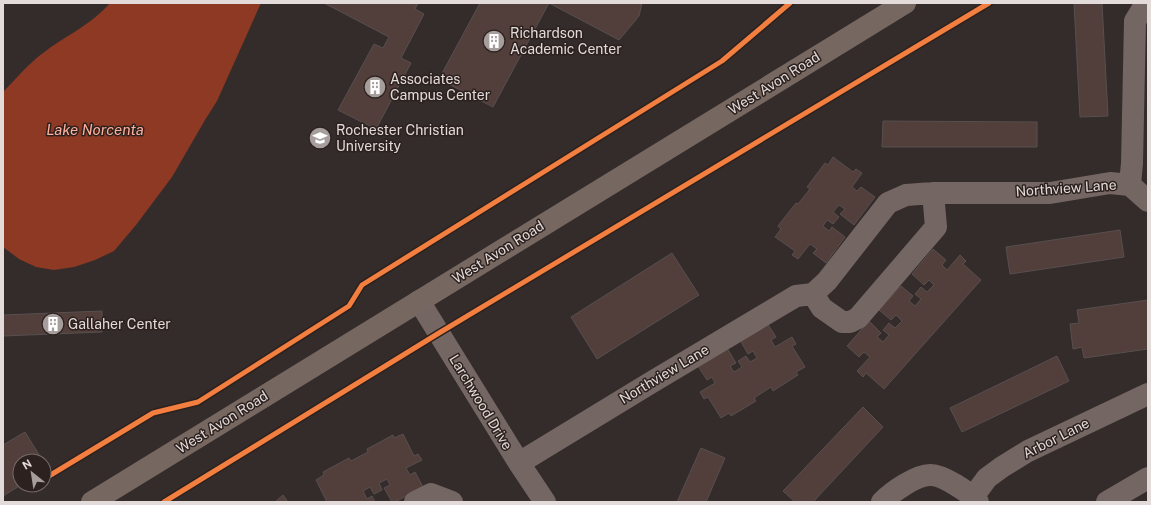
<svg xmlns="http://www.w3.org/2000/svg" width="1151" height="505" viewBox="0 0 1151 505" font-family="'Public Sans',sans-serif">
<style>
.water{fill:#8d3924}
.building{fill:#523e3a;stroke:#57504f}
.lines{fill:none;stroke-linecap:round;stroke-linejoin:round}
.minor{stroke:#746663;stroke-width:22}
.major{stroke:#766761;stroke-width:22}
.cycleway-casing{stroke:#2c211e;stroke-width:8}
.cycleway{stroke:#f27e40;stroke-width:5}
.labels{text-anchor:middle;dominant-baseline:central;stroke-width:3;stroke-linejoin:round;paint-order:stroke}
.poi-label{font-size:14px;fill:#e3dbd9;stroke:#2c211e;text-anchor:start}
.street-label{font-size:14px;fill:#e3dbd9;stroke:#2c211e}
.water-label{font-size:15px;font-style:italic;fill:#feb19d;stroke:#2c211e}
</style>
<rect width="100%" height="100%" fill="#342c2a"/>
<path class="water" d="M 110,3 L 261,3 L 217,101 L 205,120 L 172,177 L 136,225 L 114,251 L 95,260 L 74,267 L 54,270 L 36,267 L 19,259 L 3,247 L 3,92 C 15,80 29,63 43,53 C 65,36 91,25 110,3 Z"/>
<path class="building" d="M 324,3 L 418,3 L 415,9 L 424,14 L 401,58 L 411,63 L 376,129 L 338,110 L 374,44 L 383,48 L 389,37 Z
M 480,3 L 549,3 L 493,107 L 439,79 Z
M 549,3 L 642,3 L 639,16 L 619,40 Z
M 1074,3 L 1102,3 L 1108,116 L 1080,117 Z
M 883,121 L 1037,122 L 1037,147 L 882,147 Z
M 833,157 L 853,172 L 856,169 L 862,173 L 852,187 L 857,191 L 861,187 L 875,197 L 854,225 L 840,214 L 845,209 L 839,205 L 833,212 L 839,217 L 833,224 L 827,220 L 823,226 L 829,231 L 832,227 L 845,237 L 826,263 L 813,253 L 817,249 L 810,244 L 798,259 L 792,255 L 795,251 L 775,237 L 781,229 L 778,226 L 796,203 L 798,204 L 810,189 L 807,187 L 825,163 L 828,165 Z
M 1120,230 L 1124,257 L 1010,274 L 1006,247 Z
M 933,249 L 946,260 L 942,265 L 947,270 L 960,255 L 966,261 L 963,264 L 981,280 L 884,389 L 866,373 L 863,377 L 857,371 L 870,357 L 864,352 L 859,357 L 847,346 L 869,321 L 881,333 L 877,337 L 883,342 L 889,335 L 883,330 L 889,323 L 895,328 L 902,321 L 896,315 L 891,320 L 879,310 L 901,286 L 913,296 L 909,301 L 915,306 L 921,299 L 915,294 L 921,287 L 927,292 L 934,285 L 929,280 L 924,285 L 912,274 Z
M 672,253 L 699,295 L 597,359 L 571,317 Z
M 1148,300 L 1148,349 L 1084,358 L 1082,347 L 1073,349 L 1070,324 L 1079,323 L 1077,310 Z
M 102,311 L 102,332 L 3,336 L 3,315 Z
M 767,323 L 776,337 L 771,340 L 775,347 L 792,337 L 796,344 L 792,346 L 805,367 L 796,372 L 798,375 L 773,391 L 771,387 L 754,398 L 756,401 L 731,416 L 729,413 L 721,418 L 708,397 L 704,399 L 700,392 L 715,383 L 712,377 L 707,380 L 698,366 L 727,348 L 736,363 L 730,366 L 734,372 L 742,367 L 738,361 L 746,356 L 750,362 L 757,358 L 753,351 L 748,354 L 740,340 Z
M 1057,356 L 1069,381 L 962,432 L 950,408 Z
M 863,407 L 883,427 L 813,502 L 795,502 L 783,491 Z
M 25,432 L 43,461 L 20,461 L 21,485 L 3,496 L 3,445 Z
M 403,434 L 414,456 L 418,454 L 422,460 L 406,468 L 410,475 L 415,472 L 423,487 L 395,502 L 392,502 L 384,488 L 390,485 L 387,479 L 379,483 L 382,490 L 374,494 L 370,487 L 363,491 L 367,499 L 372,496 L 375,502 L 327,502 L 316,480 L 324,475 L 323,472 L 349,458 L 351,461 L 368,452 L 367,449 L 393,435 L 394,438 Z
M 701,448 L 725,458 L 706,502 L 677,502 Z
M 283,495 L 288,502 L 275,502 Z"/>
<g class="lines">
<path class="minor" d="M 1130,185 L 1132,163 L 1135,21 L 1143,8 L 1148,5
M 1130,185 L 1148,201
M 813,294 L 822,308 L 842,322 L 850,322 L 858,318 L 936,227 L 933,193
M 419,301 L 519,463 L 545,502
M 519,463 L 652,382 L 796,296 L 813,294 L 827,281 L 888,203 L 906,195 L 933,193 L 1050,193 L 1110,183 L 1130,185
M 973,497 L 987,478 L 1002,467 L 1028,451 L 1148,394
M 415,502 L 431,494 L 452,502
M 882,502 C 892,492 916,475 930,475 C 942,474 970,493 978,502
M 1107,502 L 1148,478"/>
<path class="major" d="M 92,502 L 905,3"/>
<g class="cycleway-casing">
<path id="cycleway" d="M 44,479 L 153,413 L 198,402 L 349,306 L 362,285 L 722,61 L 790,3
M 164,502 L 439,333 L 989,3"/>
</g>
<use href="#cycleway" class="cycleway"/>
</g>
<defs>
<g id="building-disc" transform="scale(1.15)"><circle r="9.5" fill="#a69e9c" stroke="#2c211e"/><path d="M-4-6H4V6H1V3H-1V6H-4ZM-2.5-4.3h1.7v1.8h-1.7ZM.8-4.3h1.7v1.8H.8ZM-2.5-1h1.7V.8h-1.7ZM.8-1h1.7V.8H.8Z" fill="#fff"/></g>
<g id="university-disc" transform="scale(1.15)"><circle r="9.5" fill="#a69e9c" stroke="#2c211e"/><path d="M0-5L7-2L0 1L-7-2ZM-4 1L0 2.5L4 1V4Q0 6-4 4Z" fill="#fff"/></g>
</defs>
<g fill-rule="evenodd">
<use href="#building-disc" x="494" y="41"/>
<use href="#building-disc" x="375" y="87"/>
<use href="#university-disc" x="320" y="138"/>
<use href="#building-disc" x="53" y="324"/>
</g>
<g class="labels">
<g class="poi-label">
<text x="510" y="33">Richardson<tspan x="510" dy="16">Academic Center</tspan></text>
<text x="390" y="79">Associates<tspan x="390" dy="16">Campus Center</tspan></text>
<text x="336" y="130">Rochester Christian<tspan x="336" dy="16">University</tspan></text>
<text x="68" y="324">Gallaher Center</text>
</g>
<g class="street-label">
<text transform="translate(774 83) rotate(-32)">West Avon Road</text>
<text transform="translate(1066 188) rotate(-4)">Northview Lane</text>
<text transform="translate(498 252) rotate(-32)">West Avon Road</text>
<text transform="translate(664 374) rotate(-31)">Northview Lane</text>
<text transform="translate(481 402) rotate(59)">Larchwood Drive</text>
<text transform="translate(222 422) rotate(-32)">West Avon Road</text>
<text transform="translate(1056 438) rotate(-27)">Arbor Lane</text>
</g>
<g class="water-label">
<text x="95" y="129">Lake Norcenta</text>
</g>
</g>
<rect width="1151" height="505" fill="none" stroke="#e3dbd9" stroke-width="8"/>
<g transform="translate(32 473) rotate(330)"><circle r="19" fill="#2c211e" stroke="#756b69"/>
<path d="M0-3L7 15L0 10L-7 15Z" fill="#a69e9c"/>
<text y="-6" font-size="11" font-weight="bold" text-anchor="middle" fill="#e3dbd9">N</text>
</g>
</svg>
